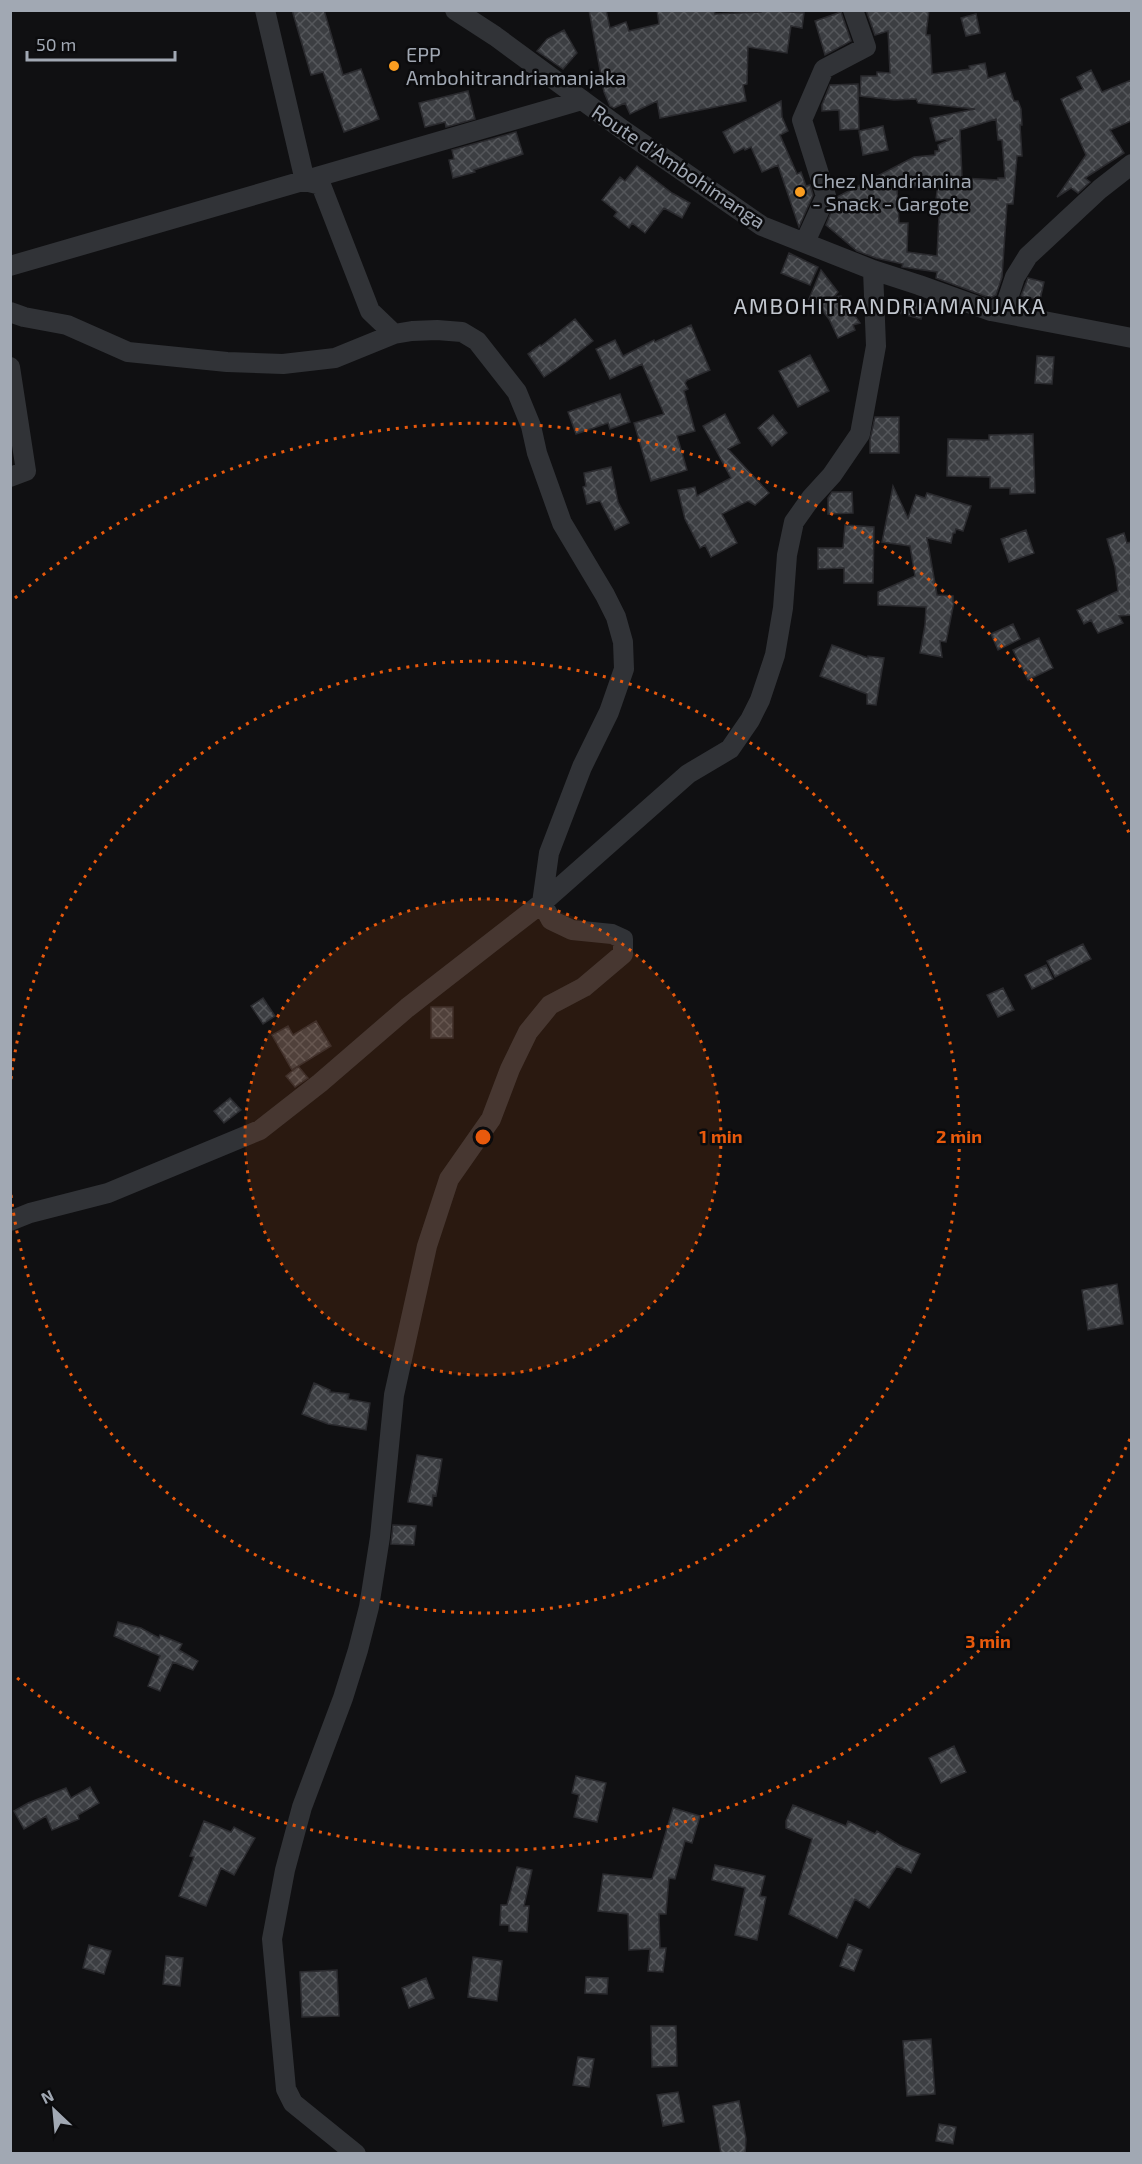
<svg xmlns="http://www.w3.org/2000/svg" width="1142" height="2164" viewBox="0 0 1142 2164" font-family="'Exo 2',sans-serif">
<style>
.building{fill:url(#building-cross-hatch);stroke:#2a2a2e;stroke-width:1.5;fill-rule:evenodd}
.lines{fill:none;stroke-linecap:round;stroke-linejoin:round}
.minor{stroke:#313337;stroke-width:20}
.ring{fill:none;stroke:#e8590c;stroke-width:3;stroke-dasharray:3 6}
.poi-dot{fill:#fa9d20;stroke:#0b0b0d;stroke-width:2}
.labels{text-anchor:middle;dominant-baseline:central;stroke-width:5;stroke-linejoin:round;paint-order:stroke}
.poi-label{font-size:20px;fill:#a1a8b3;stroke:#0b0b0d;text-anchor:start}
.street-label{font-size:20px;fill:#a1a8b3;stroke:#0b0b0d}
.quarter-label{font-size:22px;letter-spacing:1.5px;fill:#c2c7cf;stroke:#0b0b0d}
.centre{fill:#e8590c;stroke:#0b0b0d;stroke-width:3}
.ring-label{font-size:18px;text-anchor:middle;font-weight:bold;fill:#e8590c;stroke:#0b0b0d;stroke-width:5;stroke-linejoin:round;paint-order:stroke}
</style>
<defs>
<pattern id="building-cross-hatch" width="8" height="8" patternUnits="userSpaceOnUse" patternTransform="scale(1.5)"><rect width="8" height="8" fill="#3c3e42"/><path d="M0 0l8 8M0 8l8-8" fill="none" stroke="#55575b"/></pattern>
</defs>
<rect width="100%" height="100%" fill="#101012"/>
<path class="building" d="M 292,10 L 324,10 L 343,75 L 361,69 L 379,119 L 344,132 L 323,72 L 311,75 Z
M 589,10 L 606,10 L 610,28 L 626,22 L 629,31 L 659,24 L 657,10 L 714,10 L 715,14 L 761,12 L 761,10 L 804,13 L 802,28 L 791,26 L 787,53 L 748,47 L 747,84 L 743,85 L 746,101 L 660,118 L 657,101 L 630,114 L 625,103 L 614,108 L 610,106 L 604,92 Z
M 866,10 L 929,10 L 926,35 L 930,35 L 932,74 L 970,69 L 969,66 L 985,63 L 988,78 L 1005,73 L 1014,101 L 1018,101 L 1021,109 L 1022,125 L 1020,125 L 1022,156 L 1017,156 L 1013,204 L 1007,204 L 1002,277 L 996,295 L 990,298 L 936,278 L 937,272 L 902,267 L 903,264 L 876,258 L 857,251 L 826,225 L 837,197 L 914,157 L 935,155 L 935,151 L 939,151 L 938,145 L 953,138 L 936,141 L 930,118 L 975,109 L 918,103 L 916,99 L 894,100 L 860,96 L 861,76 L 877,76 L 877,72 L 890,73 L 888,31 L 875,35 ZM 996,119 L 998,140 L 1002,140 L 1005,178 L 998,178 L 998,180 L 962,178 L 960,130 ZM 938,184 L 934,215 L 939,215 L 937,256 L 907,252 L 908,223 L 899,223 L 897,189 Z
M 841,12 L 851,41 L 825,55 L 815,21 Z
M 976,14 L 980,33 L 966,36 L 961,18 Z
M 564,30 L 577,53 L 563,69 L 537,51 L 547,39 Z
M 1091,70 L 1102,92 L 1131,80 L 1131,121 L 1110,130 L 1124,153 L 1085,178 L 1090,182 L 1078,193 L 1071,188 L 1057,197 L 1086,155 L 1061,99 L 1083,89 L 1077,77 Z
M 858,84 L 859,129 L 840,130 L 839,110 L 822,111 L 822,105 L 830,85 Z
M 468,91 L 475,119 L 446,127 L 445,122 L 425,127 L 419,103 Z
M 781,101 L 782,117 L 788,131 L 780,135 L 797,174 L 801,172 L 806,186 L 810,185 L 813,195 L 799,227 L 778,165 L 762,172 L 751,147 L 745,150 L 744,148 L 734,153 L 723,132 Z
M 883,126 L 888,150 L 863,155 L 859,131 Z
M 516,132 L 523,154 L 474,170 L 475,172 L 453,178 L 449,160 L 454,159 L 452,150 Z
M 637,166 L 672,193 L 690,203 L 682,218 L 664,208 L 645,233 L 632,223 L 629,228 L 614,216 L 617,212 L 602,200 L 620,177 L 625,181 Z
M 789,253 L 818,267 L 810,285 L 781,273 Z
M 821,270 L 838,292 L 834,297 L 841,296 L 860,323 L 853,325 L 855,330 L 838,338 L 829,319 L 815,301 L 809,299 Z
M 1028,278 L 1044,282 L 1040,300 L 1021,296 Z
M 903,299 L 925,304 L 921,319 L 899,313 Z
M 575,319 L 593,341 L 566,362 L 544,377 L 528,354 L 540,345 L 541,346 Z
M 691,325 L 710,370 L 687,380 L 685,383 L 688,389 L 684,391 L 695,431 L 677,436 L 687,470 L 651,481 L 634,423 L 664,414 L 642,364 L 610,379 L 596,349 L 615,340 L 623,356 L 654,340 L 655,342 Z
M 810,355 L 829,391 L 798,407 L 779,371 Z
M 1037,356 L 1054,357 L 1052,384 L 1035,383 Z
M 620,394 L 630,422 L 610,429 L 608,423 L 576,434 L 568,412 Z
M 725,414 L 740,443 L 728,449 L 769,493 L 755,505 L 748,501 L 722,514 L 737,543 L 711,557 L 705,545 L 700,548 L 685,519 L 678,490 L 695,487 L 697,496 L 731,478 L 703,426 Z
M 773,415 L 787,433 L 772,446 L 758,428 Z
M 875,417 L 899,417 L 899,453 L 870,453 L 870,440 Z
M 1033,434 L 1035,493 L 1010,494 L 1010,488 L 990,488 L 990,477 L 947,476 L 948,439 L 989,440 L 989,435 Z
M 611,467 L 618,502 L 629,523 L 615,530 L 600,501 L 587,504 L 583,487 L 586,486 L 584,473 Z
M 893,486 L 908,518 L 916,495 L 925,498 L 927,493 L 971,506 L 963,531 L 956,529 L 955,533 L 953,533 L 951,543 L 927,538 L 937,595 L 953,596 L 953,602 L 954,602 L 946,642 L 940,641 L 942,657 L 920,653 L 925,625 L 926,607 L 878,605 L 878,592 L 915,576 L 910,546 L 882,542 Z
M 832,492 L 852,492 L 853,513 L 828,514 L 828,498 Z
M 845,525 L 874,527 L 873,583 L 844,583 L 844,568 L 818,569 L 818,548 L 843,548 Z
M 1026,530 L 1034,553 L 1009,562 L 1001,539 Z
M 1124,533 L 1127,543 L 1131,542 L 1131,615 L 1119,616 L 1123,623 L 1098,633 L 1091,620 L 1084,624 L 1077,610 L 1118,591 L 1115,567 L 1107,539 Z
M 1013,624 L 1020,639 L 998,650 L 991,634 Z
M 1039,638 L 1053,668 L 1028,680 L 1013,650 Z
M 832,645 L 868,658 L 868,656 L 884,658 L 876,705 L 867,704 L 867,694 L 820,676 Z
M 1083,944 L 1091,959 L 1055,977 L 1047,961 Z
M 1046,965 L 1053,979 L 1032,989 L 1025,975 Z
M 1003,988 L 1014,1010 L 998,1017 L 987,995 Z
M 263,998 L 275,1016 L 263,1024 L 251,1006 Z
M 431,1007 L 453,1007 L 453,1038 L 431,1038 Z
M 316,1021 L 331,1046 L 292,1070 L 272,1035 L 288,1026 L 293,1035 Z
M 298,1066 L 308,1078 L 295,1087 L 286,1076 Z
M 230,1098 L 241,1110 L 224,1123 L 214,1111 Z
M 1117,1284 L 1123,1324 L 1088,1330 L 1082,1290 Z
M 314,1383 L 330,1390 L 330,1392 L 349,1394 L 348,1399 L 370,1403 L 366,1430 L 328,1424 L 302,1414 Z
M 417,1455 L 442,1459 L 436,1496 L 433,1495 L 432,1506 L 408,1502 Z
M 393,1525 L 416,1526 L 414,1545 L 391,1544 Z
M 118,1622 L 141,1628 L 159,1638 L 160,1635 L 182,1644 L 179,1650 L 198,1661 L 193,1670 L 173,1662 L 160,1691 L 148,1686 L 160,1656 L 114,1636 Z
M 954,1746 L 966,1772 L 941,1783 L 929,1758 Z
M 576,1776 L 606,1783 L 597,1822 L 574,1817 L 579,1795 L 572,1793 Z
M 90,1787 L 99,1803 L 78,1815 L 79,1819 L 52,1830 L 46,1816 L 24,1829 L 14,1811 L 28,1803 L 66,1788 L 71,1798 Z
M 793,1805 L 846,1826 L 848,1821 L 875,1834 L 877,1831 L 899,1845 L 920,1854 L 911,1873 L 897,1866 L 869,1908 L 855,1899 L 837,1938 L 789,1914 L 812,1839 L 786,1828 L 786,1821 Z
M 673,1808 L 700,1816 L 692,1843 L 685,1841 L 675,1879 L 669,1878 L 666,1914 L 659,1914 L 660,1948 L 666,1948 L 663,1972 L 648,1971 L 650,1949 L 629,1950 L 628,1914 L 598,1911 L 603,1874 L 652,1879 Z
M 204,1821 L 231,1832 L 234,1827 L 255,1838 L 234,1875 L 221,1868 L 206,1906 L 179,1896 L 194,1857 L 190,1856 Z
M 715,1865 L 765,1876 L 760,1896 L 766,1897 L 757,1940 L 735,1935 L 745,1888 L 712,1880 Z
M 517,1867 L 532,1870 L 524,1906 L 529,1906 L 527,1932 L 509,1931 L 509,1925 L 500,1925 L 501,1905 L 507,1905 Z
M 848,1944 L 862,1950 L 854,1971 L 840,1966 Z
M 89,1945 L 111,1951 L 104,1974 L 83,1968 Z
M 166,1956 L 183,1958 L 180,1986 L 163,1984 Z
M 473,1957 L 502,1961 L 497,2001 L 468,1997 Z
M 337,1970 L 339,2016 L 302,2017 L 300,1972 Z
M 586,1977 L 608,1978 L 607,1994 L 585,1993 Z
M 426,1978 L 434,1998 L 409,2008 L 402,1988 Z
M 651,2026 L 676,2026 L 677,2066 L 652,2067 Z
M 931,2039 L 935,2094 L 907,2096 L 903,2041 Z
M 578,2057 L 594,2059 L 589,2087 L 573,2085 Z
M 678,2092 L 684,2122 L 663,2126 L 657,2095 Z
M 739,2101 L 746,2139 L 745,2154 L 721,2154 L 713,2106 Z
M 939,2124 L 956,2127 L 953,2144 L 936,2141 Z"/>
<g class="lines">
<path class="minor" d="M 265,10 L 305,181 L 321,185 L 370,311 L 394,334
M 455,10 L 495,36 L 623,130 L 762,226 L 873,270 L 919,285 L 991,311 L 1132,338
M 805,242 L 826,196 L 802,120 L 824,69 L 866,47 L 853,10
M 10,266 L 582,100
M 991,311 L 1006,304 L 1015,277 L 1028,256 L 1100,189 L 1132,164
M 10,312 L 24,317 L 67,325 L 128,352 L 227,362 L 283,364 L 335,358 L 394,334 L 412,331 L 437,330 L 462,332 L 477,341 L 517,392 L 531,426 L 537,453 L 562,523 L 605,595 L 616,617 L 623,642 L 624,669 L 609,712 L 582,767 L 549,853 L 542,903 L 551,920 L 572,930 L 612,934 L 623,939 L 623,954 L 584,987 L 550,1005 L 528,1032 L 510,1069 L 491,1119 L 449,1179 L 427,1246 L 394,1395 L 380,1537 L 369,1607 L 358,1650 L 343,1698 L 302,1807 L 285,1870 L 272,1939 L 286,2089 L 293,2103 L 356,2154
M 10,367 L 26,471 L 10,477
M 10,1221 L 30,1213 L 108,1193 L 260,1130 L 320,1083 L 407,1008 L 542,903 L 688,774 L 730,749 L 750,720 L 760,700 L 775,655 L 783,608 L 787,555 L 794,522 L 811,498 L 832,475 L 860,434 L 876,346 L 873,270"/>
</g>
<circle cx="483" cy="1137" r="238" fill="#e8590c" fill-opacity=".12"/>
<g class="ring">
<circle cx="483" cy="1137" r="238"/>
<path d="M11 1079A476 476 0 1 1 11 1195"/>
<path d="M1130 1439A714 714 0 0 1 15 1676M15 598A714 714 0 0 1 1130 835"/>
</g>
<g class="poi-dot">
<circle cx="394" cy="66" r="6"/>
<circle cx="800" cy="192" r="6"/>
</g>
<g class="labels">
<g class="poi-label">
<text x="406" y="54">EPP<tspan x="406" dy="23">Ambohitrandriamanjaka</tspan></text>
<text x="812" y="180">Chez Nandrianina<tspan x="812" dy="23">- Snack - Gargote</tspan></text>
</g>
<g class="street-label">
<text transform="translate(679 166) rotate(34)">Route d'Ambohimanga</text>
</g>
<g class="quarter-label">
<text x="890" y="305">AMBOHITRANDRIAMANJAKA</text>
</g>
</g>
<circle cx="483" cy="1137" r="9" class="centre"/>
<g class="ring-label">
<text x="721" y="1143">1 min</text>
<text x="959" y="1143">2 min</text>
<text x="988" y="1648">3 min</text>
</g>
<rect width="1142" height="2164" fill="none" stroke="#a1a8b3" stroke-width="24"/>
<g transform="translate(54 2110) rotate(334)" stroke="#0b0b0d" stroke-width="4.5" paint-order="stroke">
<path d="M0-4.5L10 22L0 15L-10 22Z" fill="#a1a8b3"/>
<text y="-9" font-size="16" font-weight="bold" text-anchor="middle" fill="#a1a8b3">N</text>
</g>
<path d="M27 51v9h148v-9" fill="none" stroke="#a1a8b3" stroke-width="3"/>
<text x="36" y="51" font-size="18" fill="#a1a8b3" stroke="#0b0b0d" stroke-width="4.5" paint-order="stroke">50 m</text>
</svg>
